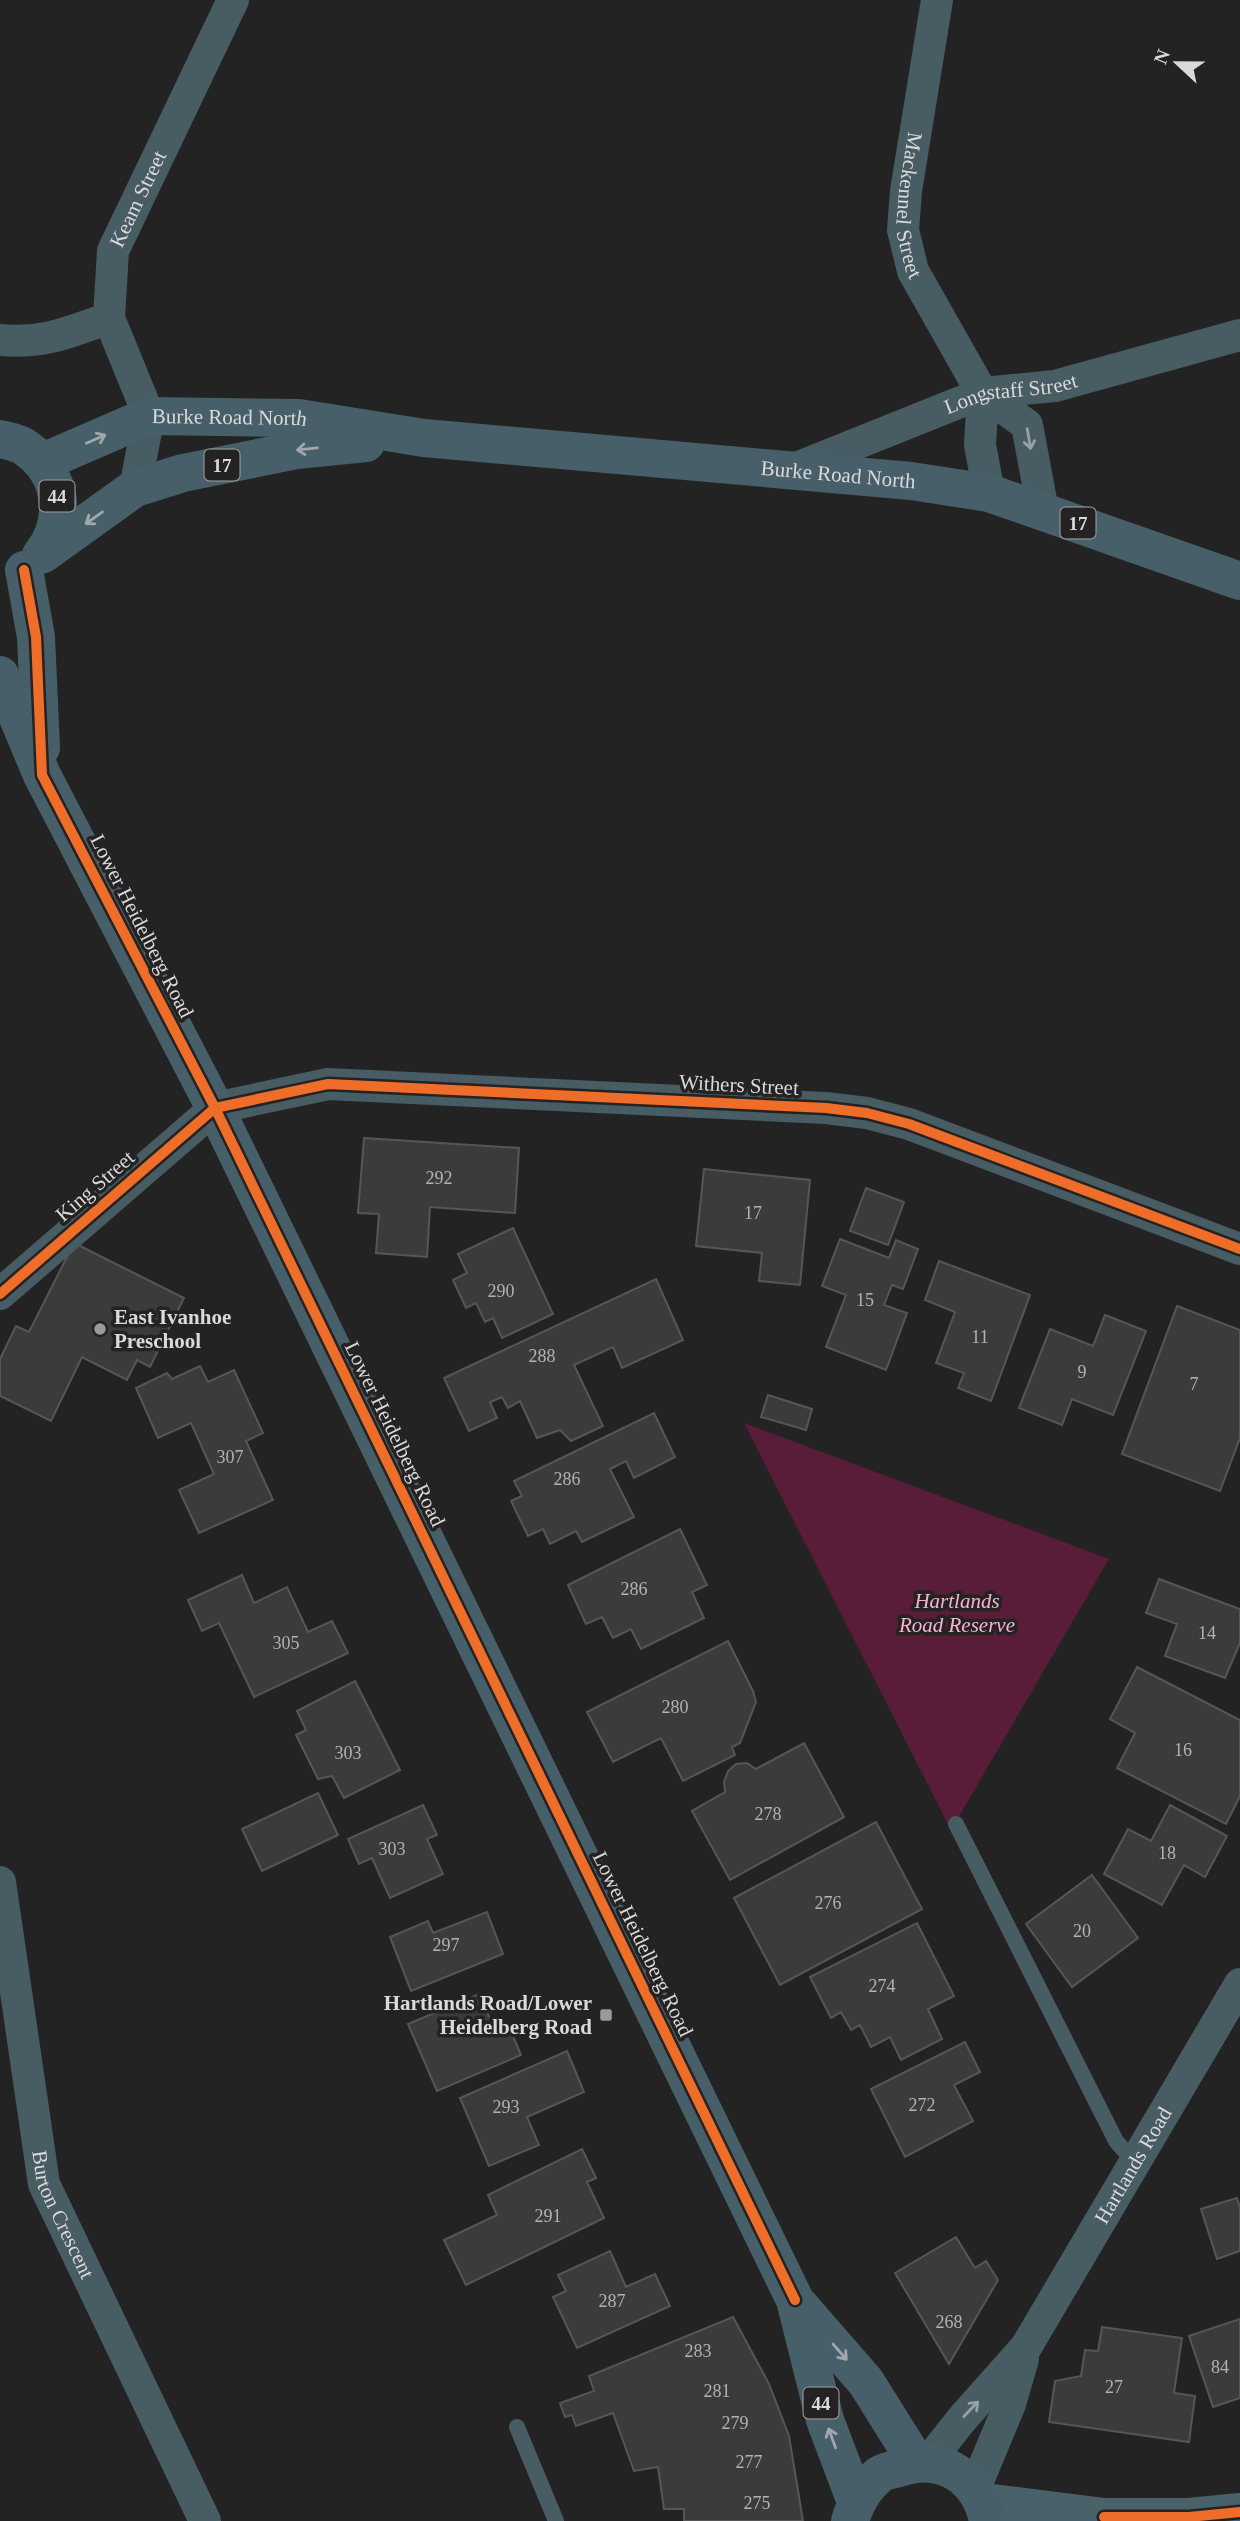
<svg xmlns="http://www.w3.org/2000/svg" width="1240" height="2521" viewBox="0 0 1240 2521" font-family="Georgia,serif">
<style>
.green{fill:#591c39}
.building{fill:#3c3b3b;stroke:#575656;stroke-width:2}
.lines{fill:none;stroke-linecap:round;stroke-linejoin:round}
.lane{stroke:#475c63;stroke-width:16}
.street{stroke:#475c63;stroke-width:32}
.secondary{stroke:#49626a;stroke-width:38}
.primary{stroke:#475f68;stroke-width:38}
.cycleway-casing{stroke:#252223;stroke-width:15}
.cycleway{stroke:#ee6e29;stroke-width:10}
.oneway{stroke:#a0a8ac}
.oneway2{stroke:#98a1a4}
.poi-dot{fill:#9b9999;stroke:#252223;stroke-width:2.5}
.labels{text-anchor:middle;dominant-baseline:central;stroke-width:7;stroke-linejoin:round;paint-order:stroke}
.number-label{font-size:18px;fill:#b3b2b2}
.shield{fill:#252223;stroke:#a4a2a2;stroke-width:2}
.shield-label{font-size:19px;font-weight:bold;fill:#dbd9d9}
.street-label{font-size:21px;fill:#dbd9d9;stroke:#252223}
.poi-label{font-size:21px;font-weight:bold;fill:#dbd9d9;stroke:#252223;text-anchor:start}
.park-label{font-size:21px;font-style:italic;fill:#fbb2cd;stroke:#252223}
</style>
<rect width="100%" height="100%" fill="#242323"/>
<path class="green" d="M 744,1423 L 1109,1559 L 951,1830 Z"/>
<path class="building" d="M 364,1138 L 519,1148 L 515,1213 L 430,1207 L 427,1257 L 376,1253 L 379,1214 L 358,1213 Z
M 704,1169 L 810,1180 L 800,1285 L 759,1281 L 762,1253 L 696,1246 Z
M 866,1188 L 904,1202 L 888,1245 L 850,1231 Z
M 513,1228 L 553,1314 L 502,1338 L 493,1318 L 485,1322 L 476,1303 L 466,1308 L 453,1280 L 467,1273 L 458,1254 Z
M 840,1239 L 889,1258 L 896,1240 L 918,1249 L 903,1289 L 892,1285 L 884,1305 L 907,1313 L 886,1370 L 826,1347 L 846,1295 L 822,1286 Z
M 74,1243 L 184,1298 L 150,1367 L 137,1360 L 127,1380 L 82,1357 L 51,1421 L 0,1396 L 0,1359 L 16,1326 L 29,1332 Z
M 939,1261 L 1030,1295 L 991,1401 L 958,1388 L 964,1373 L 936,1363 L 955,1312 L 925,1300 Z
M 656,1279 L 683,1340 L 622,1368 L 613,1347 L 574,1365 L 603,1426 L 571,1441 L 560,1430 L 537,1438 L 520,1401 L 508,1408 L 502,1397 L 490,1402 L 497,1418 L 469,1431 L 444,1378 Z
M 1177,1306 L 1240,1330 L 1240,1438 L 1220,1491 L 1122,1454 Z
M 1105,1315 L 1146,1331 L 1113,1415 L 1072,1399 L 1062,1425 L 1019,1408 L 1050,1329 L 1093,1346 Z
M 200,1366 L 208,1382 L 234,1370 L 263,1433 L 246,1441 L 273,1500 L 199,1533 L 179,1490 L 214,1474 L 191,1423 L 158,1438 L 136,1388 L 167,1373 L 172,1379 Z
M 768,1395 L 812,1409 L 806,1430 L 761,1417 Z
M 654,1413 L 675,1457 L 634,1478 L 626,1461 L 610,1469 L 634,1517 L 582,1542 L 576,1531 L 550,1544 L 543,1529 L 528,1536 L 511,1501 L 522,1496 L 514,1481 Z
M 680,1529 L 707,1585 L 692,1592 L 704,1618 L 641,1649 L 631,1629 L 613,1638 L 602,1617 L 586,1624 L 568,1585 Z
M 242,1575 L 254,1603 L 287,1587 L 308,1632 L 332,1621 L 348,1653 L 254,1697 L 219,1623 L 202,1631 L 188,1600 Z
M 1159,1579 L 1240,1609 L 1240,1643 L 1225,1678 L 1165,1656 L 1177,1624 L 1146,1613 Z
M 728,1641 L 753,1691 L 756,1702 L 740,1743 L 732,1747 L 735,1755 L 683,1781 L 661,1738 L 613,1762 L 587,1712 Z
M 1137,1667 L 1240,1720 L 1240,1796 L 1226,1824 L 1117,1768 L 1135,1733 L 1110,1719 Z
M 355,1681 L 400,1770 L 344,1798 L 332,1776 L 318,1779 L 296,1735 L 306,1730 L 297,1711 Z
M 804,1743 L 844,1817 L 730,1880 L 692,1811 L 725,1792 L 724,1782 L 728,1771 L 736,1764 L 747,1763 L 756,1769 Z
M 318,1793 L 338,1835 L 262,1871 L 242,1829 Z
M 423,1805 L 437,1835 L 427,1839 L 443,1874 L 390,1898 L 372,1858 L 359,1864 L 348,1839 Z
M 1170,1805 L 1227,1836 L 1205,1877 L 1184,1865 L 1162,1905 L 1104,1874 L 1128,1829 L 1151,1841 Z
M 876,1822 L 922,1909 L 780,1985 L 734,1898 Z
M 1092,1875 L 1138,1938 L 1072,1987 L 1026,1924 Z
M 487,1912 L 503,1954 L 411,1991 L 390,1937 L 428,1921 L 433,1933 Z
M 917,1923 L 954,1996 L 928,2009 L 942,2039 L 901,2060 L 890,2037 L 871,2047 L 860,2025 L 851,2030 L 841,2012 L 831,2018 L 810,1977 Z
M 479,1994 L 495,2030 L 508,2024 L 521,2055 L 437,2091 L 408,2024 Z
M 965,2042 L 980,2072 L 954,2085 L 973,2121 L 905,2157 L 871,2089 Z
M 567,2051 L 584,2092 L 527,2117 L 539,2145 L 489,2166 L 460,2098 Z
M 582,2149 L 596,2178 L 587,2182 L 604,2218 L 466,2285 L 444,2240 L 497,2215 L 488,2195 Z
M 1237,2198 L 1240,2208 L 1240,2251 L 1217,2259 L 1201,2209 Z
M 956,2237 L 975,2268 L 986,2261 L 998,2280 L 949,2364 L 895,2273 Z
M 610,2251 L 626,2287 L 655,2274 L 670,2306 L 577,2348 L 553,2297 L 566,2291 L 558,2275 Z
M 733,2317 L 769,2384 L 789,2436 L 803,2521 L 684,2521 L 684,2509 L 664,2509 L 658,2467 L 634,2471 L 613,2413 L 576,2426 L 572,2415 L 565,2417 L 560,2403 L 594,2391 L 589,2376 Z
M 1240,2319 L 1240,2398 L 1213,2407 L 1189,2336 Z
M 1102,2327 L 1182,2338 L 1174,2393 L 1195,2396 L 1189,2442 L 1049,2422 L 1055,2381 L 1081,2376 L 1085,2350 L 1098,2351 Z"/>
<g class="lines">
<path class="lane" d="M 956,1824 L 1116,2141 L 1135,2163
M 517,2427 L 556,2521"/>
<g class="street">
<path id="s1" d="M 937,0 L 906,191 L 903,230 L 913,271 L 977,384 L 983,393 L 1027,425 L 1043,511"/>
<path d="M 0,340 C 44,344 69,332 109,318"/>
<path d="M 983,393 L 980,445 L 989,493"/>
<path id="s2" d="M 791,470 L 983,393 L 1055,386 L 1240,335"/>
<path id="s3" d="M 135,488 L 149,416 L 109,318 L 113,251 L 233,0"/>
<path d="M 0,1294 L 215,1108 L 328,1084 L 826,1108 L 867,1113 L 909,1124 L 1240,1249"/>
<path id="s4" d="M 0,1882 L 44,2184 L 205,2521"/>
<path id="s5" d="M 928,2462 L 962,2419 L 1026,2347 L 1240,1984"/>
<path d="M 975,2488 L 1010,2404 L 1023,2359"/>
</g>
<path class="secondary" d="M 984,2502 L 1104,2517 L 1189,2517 L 1240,2512"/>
<g class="primary">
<path d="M 0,439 C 9,441 19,443 26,448 C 63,474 68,521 41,555"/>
<path id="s6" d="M 43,462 L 149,416 L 299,418 L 424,438 L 911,481 L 989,493 L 1240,581"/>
<path d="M 43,554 L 135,488 L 183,473 L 297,450 L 366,443"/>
<path d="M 24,570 L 36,637 L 41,748"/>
<path d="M 0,675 L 42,775 L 215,1108 L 795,2300 L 825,2420 L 856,2502"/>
<path d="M 799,2305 L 866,2382 L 916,2462"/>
<path d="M 850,2521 C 855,2504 864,2487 879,2475 C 884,2471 892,2470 899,2468 C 942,2453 979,2477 988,2521"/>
</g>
<g class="cycleway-casing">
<path id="cycleway" d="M 24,570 L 36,637 L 42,775 L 215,1108 L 795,2300
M 0,1294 L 215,1108 L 328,1084 L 826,1108 L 867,1113 L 909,1124 L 1240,1249
M 1104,2517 L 1189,2517 L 1240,2512"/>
</g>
<use href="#cycleway" class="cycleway"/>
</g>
<defs><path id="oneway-shaft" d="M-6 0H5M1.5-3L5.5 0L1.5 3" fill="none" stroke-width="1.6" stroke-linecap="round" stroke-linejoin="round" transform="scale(1.75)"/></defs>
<g class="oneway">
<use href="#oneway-shaft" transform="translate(96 439) rotate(-24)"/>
<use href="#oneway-shaft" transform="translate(307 449) rotate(174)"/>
<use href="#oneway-shaft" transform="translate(94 518) rotate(145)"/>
<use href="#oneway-shaft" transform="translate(840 2352) rotate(49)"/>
<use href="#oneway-shaft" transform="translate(832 2438) rotate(-110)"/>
</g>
<g class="oneway2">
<use href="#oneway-shaft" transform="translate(1029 439) rotate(80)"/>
<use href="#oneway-shaft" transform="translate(971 2409) rotate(-46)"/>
</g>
<g class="poi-dot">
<circle cx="100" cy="1329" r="7"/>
<rect x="599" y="2008" width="14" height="14" rx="3.5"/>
</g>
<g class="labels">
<g class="number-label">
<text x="439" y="1178">292</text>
<text x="753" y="1213">17</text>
<text x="501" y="1291">290</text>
<text x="865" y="1300">15</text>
<text x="980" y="1337">11</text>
<text x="542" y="1356">288</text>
<text x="1082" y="1372">9</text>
<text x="1194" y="1384">7</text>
<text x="230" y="1457">307</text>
<text x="567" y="1479">286</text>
<text x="634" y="1589">286</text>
<text x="1207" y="1633">14</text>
<text x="286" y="1643">305</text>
<text x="675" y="1707">280</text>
<text x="1183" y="1750">16</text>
<text x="348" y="1753">303</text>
<text x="768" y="1814">278</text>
<text x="392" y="1849">303</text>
<text x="1167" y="1853">18</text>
<text x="828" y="1903">276</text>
<text x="1082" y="1931">20</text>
<text x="446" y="1945">297</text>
<text x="882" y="1986">274</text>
<text x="922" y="2105">272</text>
<text x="506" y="2107">293</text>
<text x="548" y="2216">291</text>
<text x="612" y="2301">287</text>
<text x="949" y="2322">268</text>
<text x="698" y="2351">283</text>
<text x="1220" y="2367">84</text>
<text x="1114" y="2387">27</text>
<text x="717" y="2391">281</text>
<text x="735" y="2423">279</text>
<text x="749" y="2462">277</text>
<text x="757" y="2503">275</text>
</g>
<g class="shield">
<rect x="204.5" y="449.5" width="35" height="31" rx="5"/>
<rect x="39.5" y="480.5" width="35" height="31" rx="5"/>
<rect x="1060.5" y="507.5" width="35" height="31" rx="5"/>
<rect x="803.5" y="2387.5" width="35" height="31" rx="5"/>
</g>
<g class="shield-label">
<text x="222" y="465">17</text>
<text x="57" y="496">44</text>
<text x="1078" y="523">17</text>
<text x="821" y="2403">44</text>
</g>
<g class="street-label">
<text stroke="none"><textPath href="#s3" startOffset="304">Keam Street</textPath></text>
<text stroke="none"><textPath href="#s1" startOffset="208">Mackennel Street</textPath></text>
<text stroke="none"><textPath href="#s2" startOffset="234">Longstaff Street</textPath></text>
<text stroke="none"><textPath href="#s6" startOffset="196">Burke Road North</textPath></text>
<text stroke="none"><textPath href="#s6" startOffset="808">Burke Road North</textPath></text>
<text transform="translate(142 926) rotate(63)">Lower Heidelberg Road</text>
<text transform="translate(739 1085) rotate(3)">Withers Street</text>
<text transform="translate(95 1186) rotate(-41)">King Street</text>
<text transform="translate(395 1434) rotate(64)">Lower Heidelberg Road</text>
<text transform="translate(643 1944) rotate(64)">Lower Heidelberg Road</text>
<text stroke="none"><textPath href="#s5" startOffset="362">Hartlands Road</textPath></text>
<text stroke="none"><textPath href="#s4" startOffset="340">Burton Crescent</textPath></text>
</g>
<g class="poi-label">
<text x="114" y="1317">East Ivanhoe<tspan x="114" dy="24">Preschool</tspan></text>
<text x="592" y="2003" text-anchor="end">Hartlands Road/Lower<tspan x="592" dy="24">Heidelberg Road</tspan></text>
</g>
<g class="park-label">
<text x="957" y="1601">Hartlands<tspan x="957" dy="24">Road Reserve</tspan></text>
</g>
</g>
<g transform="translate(1177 63) rotate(292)" stroke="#252223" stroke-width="5" paint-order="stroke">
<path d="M0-5L12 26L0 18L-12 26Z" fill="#dbd9d9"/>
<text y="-10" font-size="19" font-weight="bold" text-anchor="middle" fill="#dbd9d9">N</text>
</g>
</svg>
